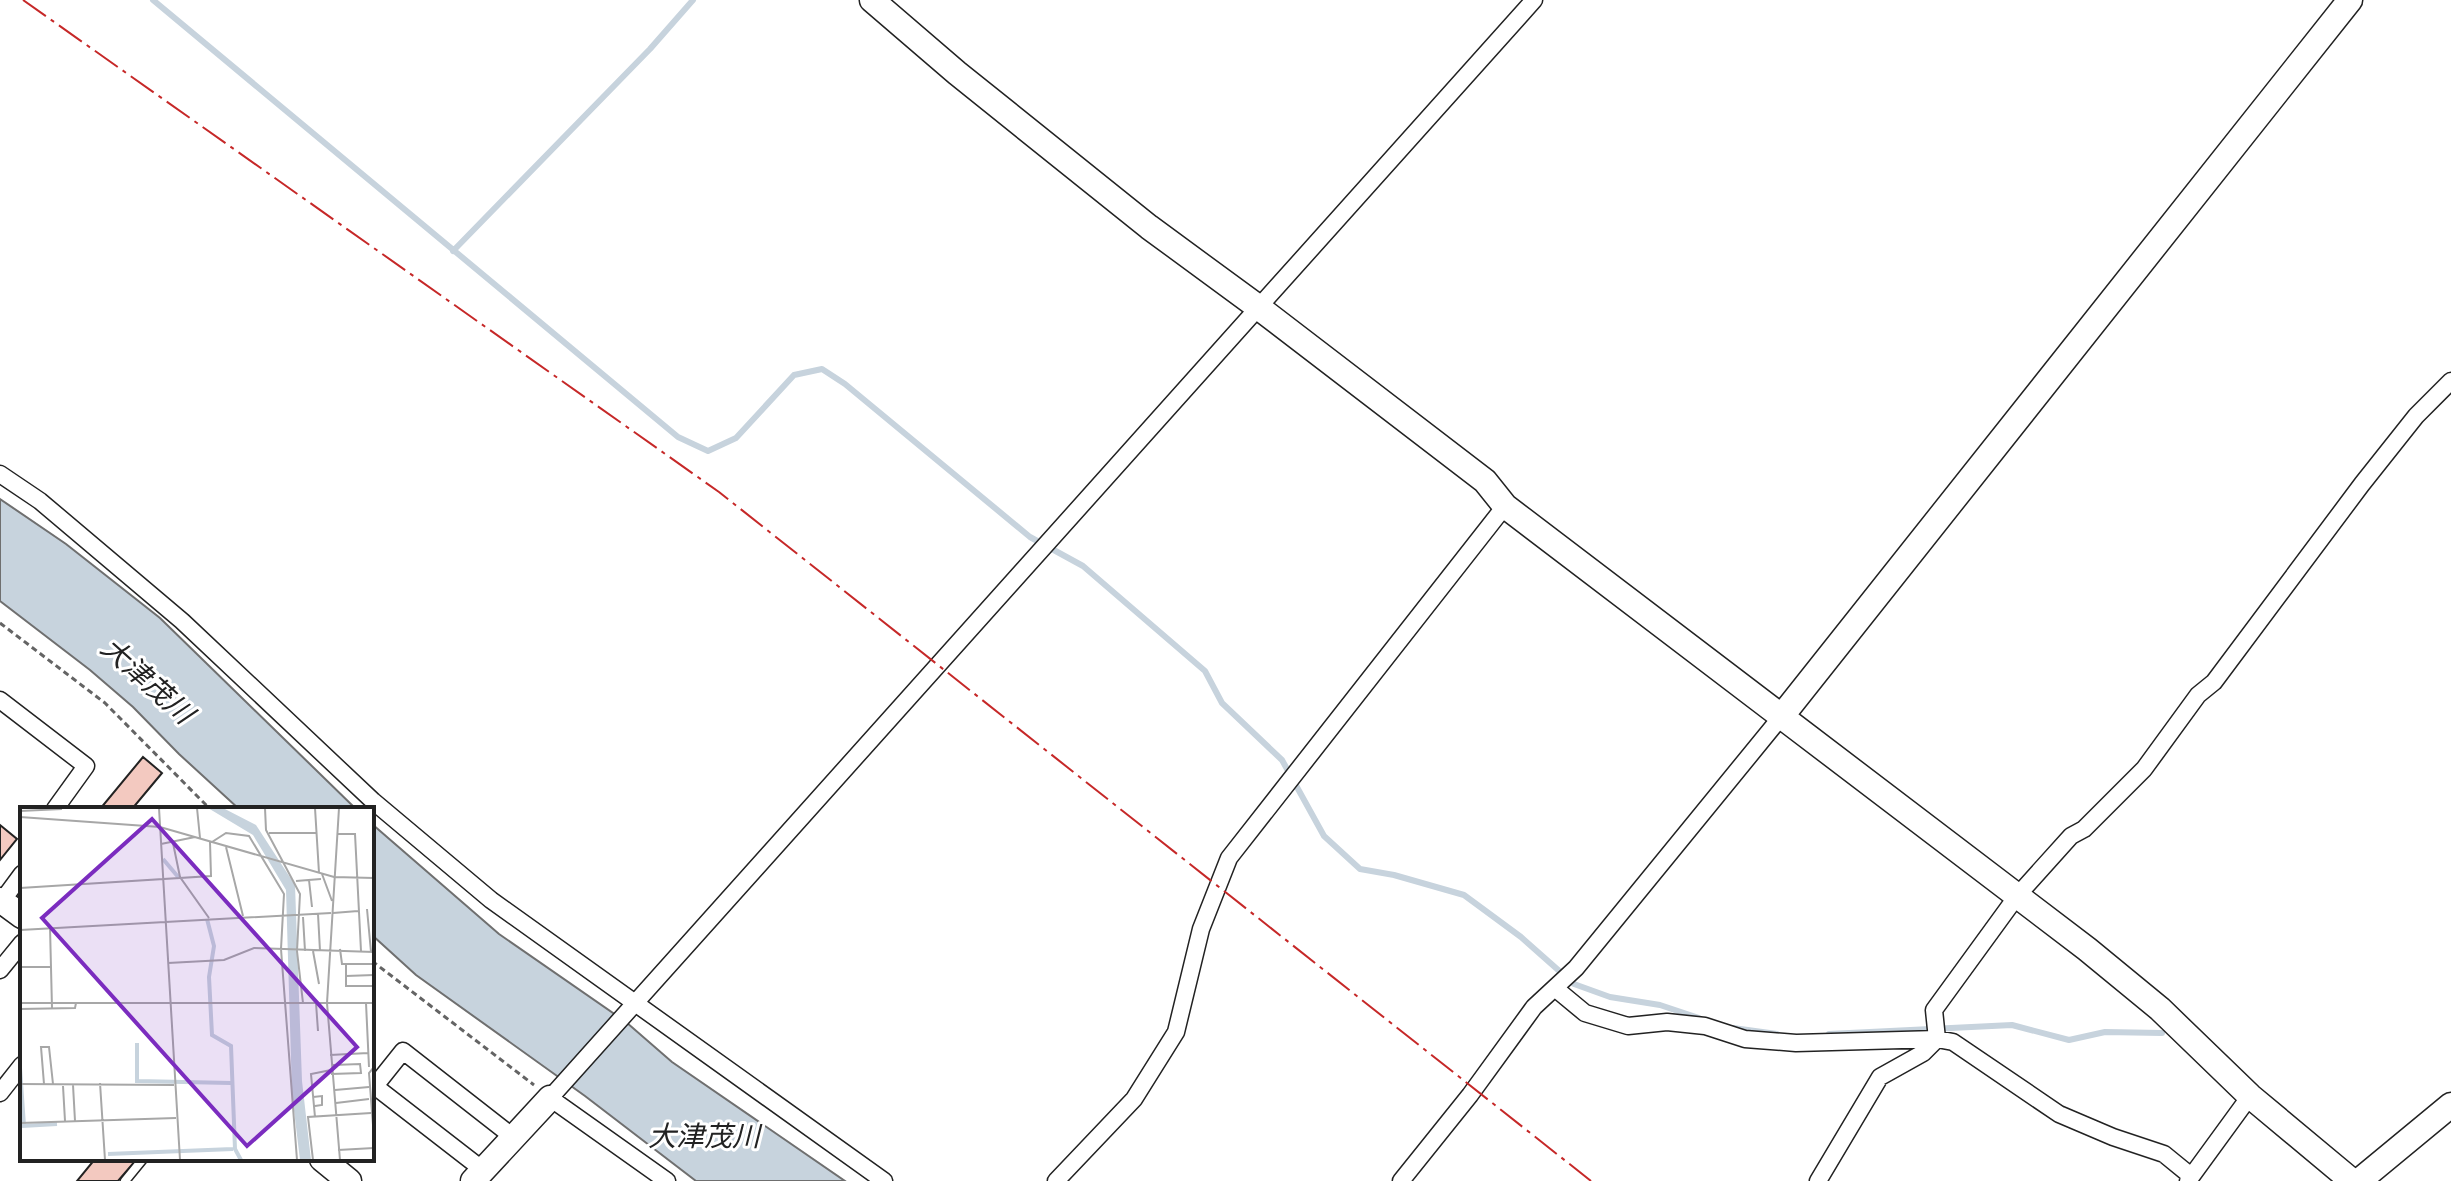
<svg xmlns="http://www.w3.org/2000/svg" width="2451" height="1181" viewBox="0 0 2451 1181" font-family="Quicksand,'Noto Sans JP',sans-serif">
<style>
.water{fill:#c7d3dd;stroke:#6f6f6f;stroke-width:2}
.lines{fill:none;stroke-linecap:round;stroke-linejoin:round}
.stream{stroke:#c7d3dd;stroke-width:6}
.building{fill:#f3c9c0;stroke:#222;stroke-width:2}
.lane-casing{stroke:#222;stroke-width:11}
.street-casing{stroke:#222;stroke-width:19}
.secondary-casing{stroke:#222;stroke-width:27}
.path{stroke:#646464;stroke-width:3;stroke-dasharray:6 4;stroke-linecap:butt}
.lane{stroke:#fff;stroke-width:8}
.street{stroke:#fff;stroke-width:16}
.secondary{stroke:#fff;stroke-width:24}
.power{stroke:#c62828;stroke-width:2;stroke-dasharray:28 6 4 6;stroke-linecap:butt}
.labels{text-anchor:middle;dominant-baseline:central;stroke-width:6;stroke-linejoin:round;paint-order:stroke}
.water-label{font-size:28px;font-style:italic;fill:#222;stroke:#fff}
.inset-river{fill:none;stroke:#c7d3dd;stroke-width:4}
.inset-road{fill:none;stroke:#a7a7a7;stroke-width:2}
.view{fill:#7b2cbf;fill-opacity:0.15;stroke:#7b2cbf;stroke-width:4}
.inset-edge{fill:none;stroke:#222;stroke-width:4}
</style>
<rect width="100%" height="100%" fill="#fff"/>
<path class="water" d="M 0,499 L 66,544 L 160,618 L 356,809 L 239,809 L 179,754 L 133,707 L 90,670 L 0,601 Z
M 372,824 L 499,934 L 626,1022 L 672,1062 L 845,1181 L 696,1181 L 585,1096 L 416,975 L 372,935 Z"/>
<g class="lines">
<path class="stream" d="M 153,0 L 678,437 L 708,451 L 736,438 L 794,375 L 822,369 L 845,384 L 1030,537 L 1083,566 L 1205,671 L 1222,703 L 1282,760 L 1324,836 L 1360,869 L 1394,875 L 1464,895 L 1521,937 L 1574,984 L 1610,997 L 1660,1005 L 1699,1018
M 453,251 L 650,49 L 693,0
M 1733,1028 L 1777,1034
M 1829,1034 L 2012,1025 L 2069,1040 L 2105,1032 L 2162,1033"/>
</g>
<path class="building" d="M 143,757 L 162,773 L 132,809 L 100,809 Z
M 0,825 L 17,839 L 0,860 Z
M 95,1159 L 137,1159 L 118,1181 L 77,1181 Z"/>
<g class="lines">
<g class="lane-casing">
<path id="lane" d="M 125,1181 L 143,1159"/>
</g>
<g class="street-casing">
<path id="street" d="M 0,474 L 40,501 L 182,621 L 373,801 L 491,900 L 884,1181
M 0,700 L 86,766 L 55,809
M 2,901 L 22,874
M 0,970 L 22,943
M 1556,989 L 1585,1013 L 1628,1026 L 1667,1022 L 1705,1026 L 1745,1039 L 1796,1043 L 1937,1039 L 1953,1042 L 2059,1114 L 2113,1137 L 2164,1154 L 2191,1176
M 372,1084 L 483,1170
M 375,1086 L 403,1051 L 513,1137
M 0,1093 L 22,1065
M 667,1181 L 550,1098 L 1534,0
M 1056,1181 L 1134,1099 L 1176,1032 L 1201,929 L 1229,858 L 1505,506
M 1401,1181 L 1470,1095 L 1534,1007 L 1576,968 L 1781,717
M 1818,1181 L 1880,1077 L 1923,1053 L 1937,1039 L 1934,1010 L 2017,896 L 2071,836 L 2084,829 L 2144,769 L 2198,695 L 2214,682 L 2362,484 L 2416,416 L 2451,381
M 2188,1181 L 2250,1096"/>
</g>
<g class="secondary-casing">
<path id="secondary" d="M 872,0 L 957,73 L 1149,227 L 1258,307 L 1485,481 L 1505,506 L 2087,949 L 2160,1009 L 2250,1096 L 2352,1181
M 1781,717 L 2350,0
M 0,900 L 22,916
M 322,1159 L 349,1181
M 473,1181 L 550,1098
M 2359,1181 L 2451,1105"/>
</g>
<path class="path" d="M 0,623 L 105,703 L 210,809
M 372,961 L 534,1085"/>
<use href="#lane" class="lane"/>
<use href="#street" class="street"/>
<use href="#secondary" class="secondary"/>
<path class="power" d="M 23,0 L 719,492 L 1591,1181"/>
</g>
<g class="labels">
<g class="water-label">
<text transform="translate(148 680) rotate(42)">大津茂川</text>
<text x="704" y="1135">大津茂川</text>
</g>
</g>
<g transform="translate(20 807)">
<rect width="354" height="354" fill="#fff"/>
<path d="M 188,1 L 203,1 L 236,18 L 275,78 L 282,274 L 291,353 L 280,353 L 272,287 L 266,83 L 233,28 Z" fill="#c7d3dd"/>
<path class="inset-river" d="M 143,52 L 159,71M 187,112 L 194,139 L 189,170 L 192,228 L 211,239 L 215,342 L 221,353M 117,236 L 117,274 L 211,276M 0,261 L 4,319 L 37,317M 88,347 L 213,342"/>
<path class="inset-road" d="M 139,1 L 160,353M 177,1 L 180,31M 245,1 L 246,23 L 280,87 L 277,144 L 283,196M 295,1 L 299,66M 319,1 L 307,196 L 320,353M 0,4 L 42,2M 0,10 L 140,20 L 314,70 L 354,71M 249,26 L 296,26M 317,27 L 335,27 L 341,144M 192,35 L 206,26 L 229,29 L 264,87 L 261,142 L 277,353M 153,36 L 160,70 L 189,111M 141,37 L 175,30M 206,40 L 223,109M 302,67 L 312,94M 289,73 L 292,100M 276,74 L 301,72M 0,81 L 191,69 L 190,35M 347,102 L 351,145M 313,106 L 338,104M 298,107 L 300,144M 283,110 L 285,144M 30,120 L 32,201M 0,123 L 311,106M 320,142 L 322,157 L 354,157M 293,144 L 299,177M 148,156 L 204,153 L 234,141 L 354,145M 326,157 L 326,179 L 354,179M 0,160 L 31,160M 326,169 L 354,168M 0,196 L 354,196M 296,196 L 298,224M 346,196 L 349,260M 0,202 L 55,201 L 56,196M 310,248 L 348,246M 354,260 L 349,266 L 354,331M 311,267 L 341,266 L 340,257 L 313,258M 80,276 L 85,353M 0,277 L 154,278M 24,277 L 21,240 L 29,240 L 33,277M 53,278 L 55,314M 43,279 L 45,314M 315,283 L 349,280M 293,290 L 302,289 L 302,298 L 295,299M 316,296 L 349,292M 295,310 L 291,267 L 311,263M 0,316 L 156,311M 318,343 L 354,341M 293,353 L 288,310 L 351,306"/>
<path class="view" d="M 132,12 L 337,240 L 227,339 L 22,111 Z"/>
<rect width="354" height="354" class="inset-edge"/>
</g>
</svg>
